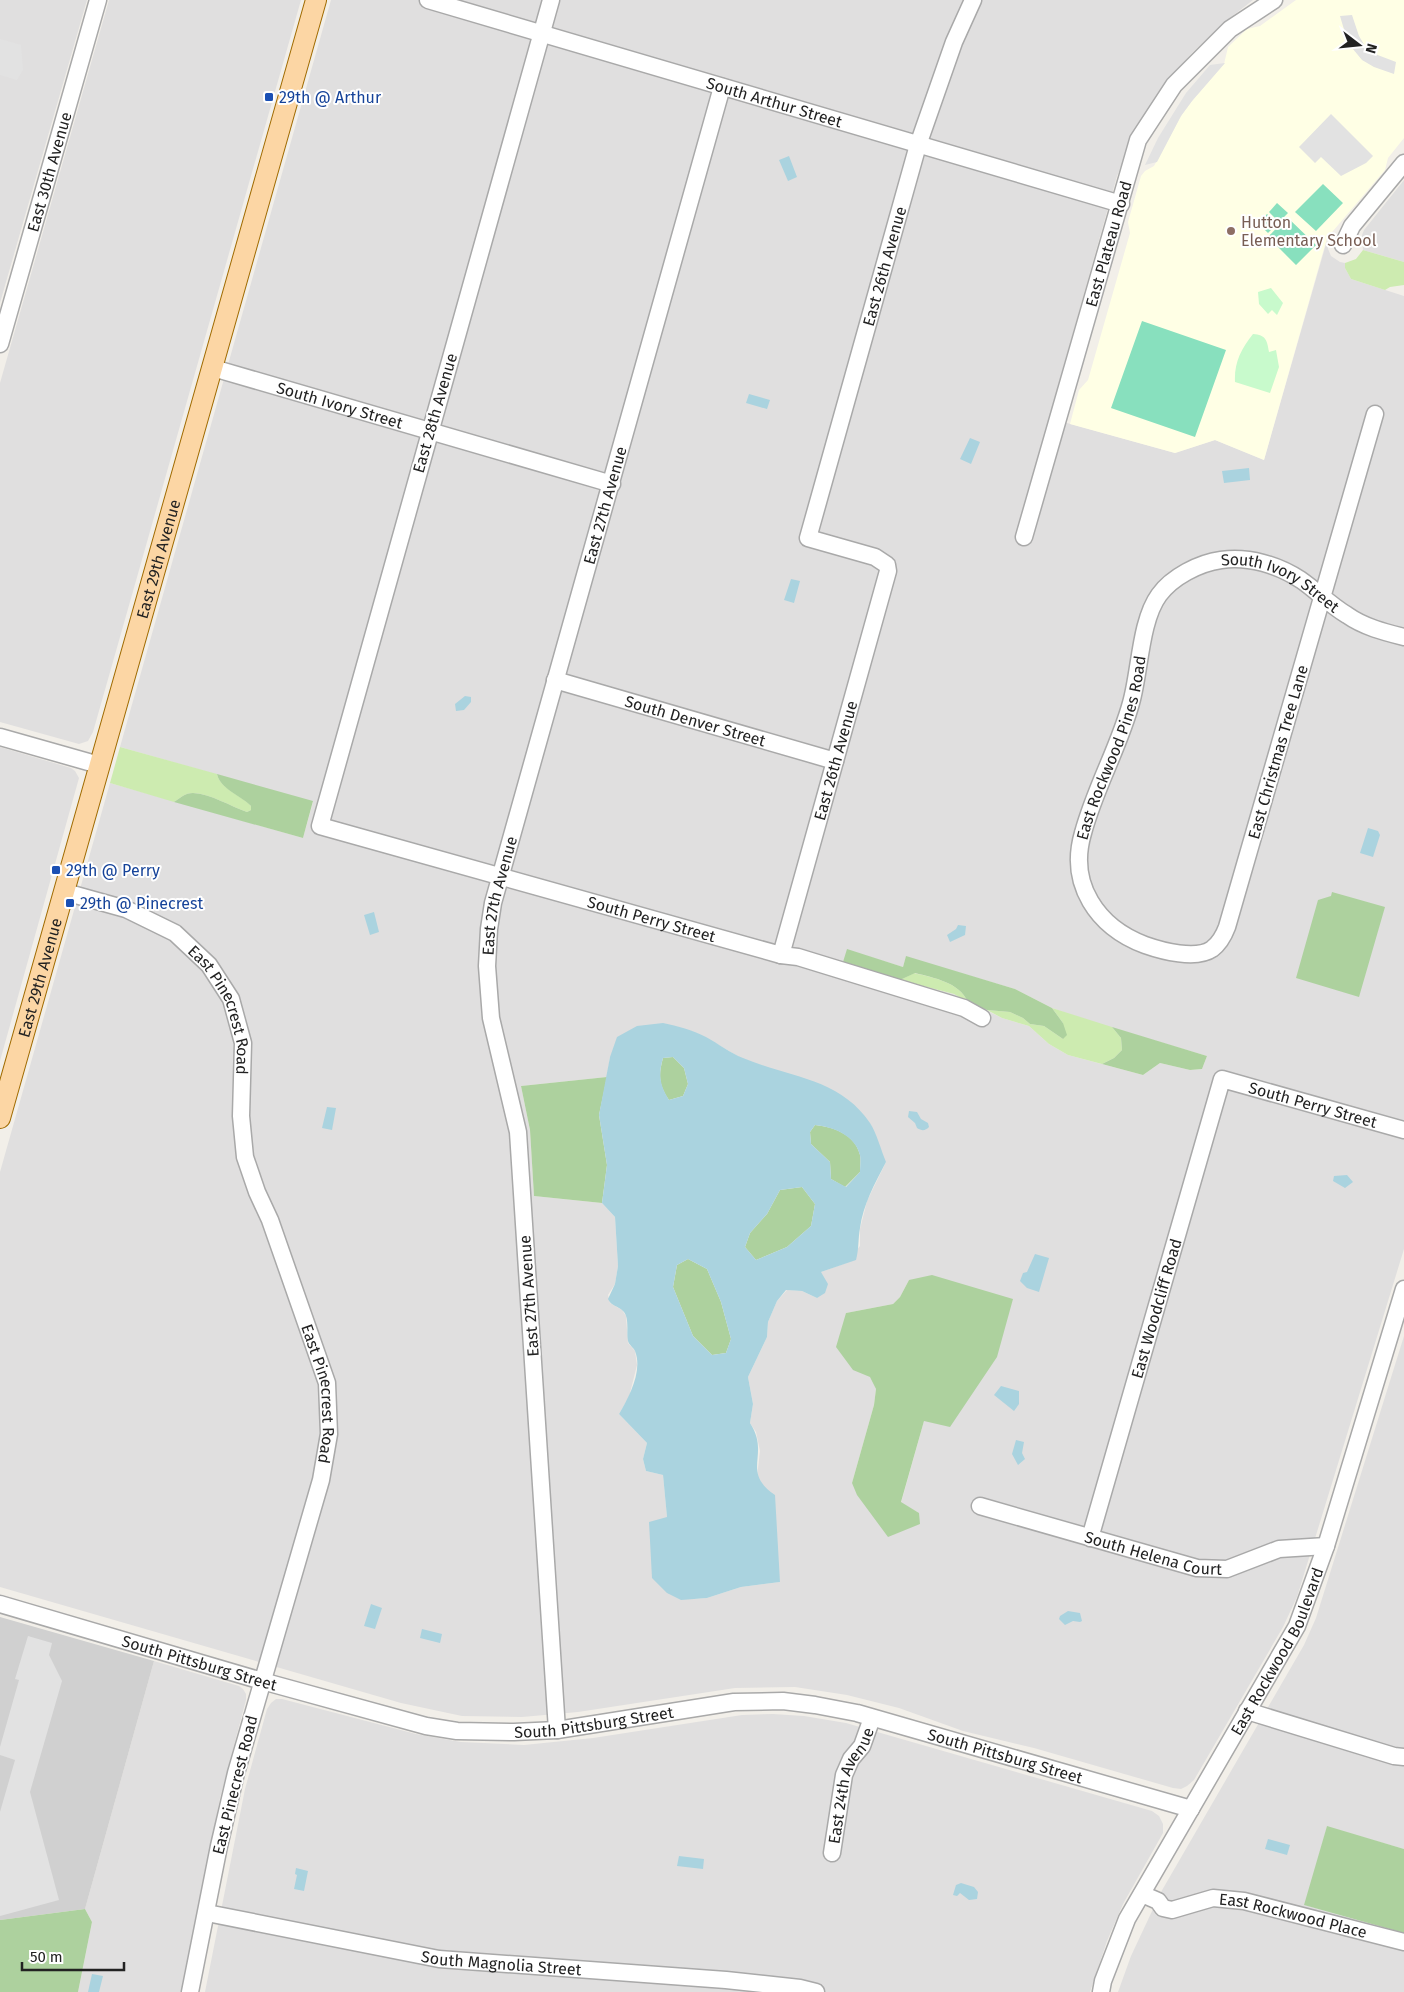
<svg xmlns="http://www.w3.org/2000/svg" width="1404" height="1992" viewBox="0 0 1404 1992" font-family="'Fira Sans',sans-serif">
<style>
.residential{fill:#e0dfdf;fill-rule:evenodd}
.education{fill:#ffffe5}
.religious{fill:#d0d0d0}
.grass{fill:#cdebb0}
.forest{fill:#add19e}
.park{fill:#c8facc}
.pitch{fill:#88e0be}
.parking{fill:#e2e2e2}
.water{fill:#aad3df;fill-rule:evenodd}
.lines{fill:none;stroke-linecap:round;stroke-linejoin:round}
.minor-casing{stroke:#a9a9a9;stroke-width:19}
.major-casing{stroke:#a06b00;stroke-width:22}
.minor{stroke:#fff;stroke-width:16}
.major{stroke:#fcd6a4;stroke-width:20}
.transit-dot{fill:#1a4fb4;stroke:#fff;stroke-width:2}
.education-dot{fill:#8d6e63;stroke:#fff;stroke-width:2}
.labels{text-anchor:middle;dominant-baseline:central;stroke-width:4;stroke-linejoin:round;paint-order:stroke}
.transit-label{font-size:16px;fill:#164399;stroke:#fff;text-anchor:start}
.street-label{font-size:16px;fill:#222;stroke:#fff}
.education-label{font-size:16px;fill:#785e54;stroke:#fff;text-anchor:start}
</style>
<rect width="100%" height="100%" fill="#f2efe9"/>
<path class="residential" d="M 0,0 L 87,0 L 0,303 Z
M 109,0 L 301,0 L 93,732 L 88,741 L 79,744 L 0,722 L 0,383 Z
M 331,0 L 1253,0 L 1226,21 L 1192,53 L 1163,87 L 1139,124 L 1117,176 L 1049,418 L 1175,453 L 1215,440 L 1264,460 L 1326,244 L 1331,256 L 1340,262 L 1345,263 L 1345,268 L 1351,279 L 1404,296 L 1404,1249 L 1297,1597 L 1283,1627 L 1194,1780 L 1187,1786 L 1181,1789 L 1173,1788 L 1034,1748 L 963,1731 L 899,1708 L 847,1695 L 795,1687 L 735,1688 L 578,1712 L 522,1717 L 462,1716 L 401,1703 L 0,1587 L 0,1172 L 110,783 L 303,838 L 313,802 L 120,747 ZM 847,950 L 903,967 L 906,957 L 1015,989 L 1052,1008 L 1089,1021 L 1207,1056 L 1202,1069 L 1190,1070 L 1160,1063 L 1143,1075 L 1068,1055 L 1049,1044 L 1029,1026 L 1002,1018 L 954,994 L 851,968 ZM 705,1037 L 741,1058 L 768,1068 L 886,1162 L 867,1201 L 860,1229 L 860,1246 L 846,1263 L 821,1272 L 817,1298 L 802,1291 L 787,1290 L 777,1301 L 768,1322 L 767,1337 L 748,1377 L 753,1404 L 750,1423 L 756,1432 L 760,1451 L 757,1477 L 764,1488 L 780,1582 L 741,1587 L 707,1598 L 695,1599 L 667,1517 L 663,1475 L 646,1471 L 643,1459 L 647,1443 L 619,1414 L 629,1397 L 637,1365 L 635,1351 L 628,1343 L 626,1316 L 622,1310 L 610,1303 L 608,1295 L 615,1284 L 618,1266 L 615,1217 L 602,1203 L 534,1196 L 530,1130 L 521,1086 L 607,1077 L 610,1057 ZM 909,1280 L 924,1421 L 901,1503 L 919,1513 L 852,1483 L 874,1405 L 876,1389 L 846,1313 L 893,1304 L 900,1297 Z
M 1404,180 L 1404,262 L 1363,250 L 1362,235 L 1364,230 Z
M 0,747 L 71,768 L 75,771 L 79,778 L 0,1061 Z
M 1404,1336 L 1404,1849 L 1327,1827 L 1305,1905 L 1404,1933 L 1404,1992 L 1118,1992 L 1131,1956 L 1161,1892 L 1304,1645 L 1316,1618 Z
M 154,1661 L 239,1686 L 243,1689 L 246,1694 L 246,1700 L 220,1798 L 182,1992 L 78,1992 L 92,1922 L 85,1909 Z
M 276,1699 L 282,1699 L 416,1734 L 461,1742 L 524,1745 L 593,1738 L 742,1715 L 773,1714 L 804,1716 L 846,1723 L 1152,1811 L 1159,1816 L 1163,1824 L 1163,1833 L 1123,1904 L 1107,1941 L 1090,1992 L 205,1992 L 245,1789 L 267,1709 L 271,1703 Z"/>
<path class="education" d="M 1296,0 L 1404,0 L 1404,138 L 1388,158 L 1385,170 L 1327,238 L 1264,460 L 1215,440 L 1175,453 L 1070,424 L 1079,390 L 1088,380 L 1130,233 L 1128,222 L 1141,176 L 1145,171 L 1154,166 L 1181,116 L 1192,101 L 1224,64 L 1228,47 L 1247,29 L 1260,26 Z"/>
<path class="religious" d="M 0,1617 L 154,1661 L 85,1909 L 0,1920 Z"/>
<path class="grass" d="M 1363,250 L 1404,262 L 1404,285 L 1390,287 L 1385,290 L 1351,279 L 1345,268 L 1345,263 L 1356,259 Z
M 120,747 L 217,774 C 220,789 241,795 251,806 L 251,810 L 247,812 C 230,806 211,794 193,793 C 185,793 180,798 174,802 L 110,783 Z
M 914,973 C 934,978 959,982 968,1002 L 954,994 L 900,980 Z
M 1052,1008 L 1112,1027 L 1121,1038 L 1122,1050 L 1114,1058 L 1102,1064 L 1068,1055 L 1049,1044 L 1029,1026 L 1002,1018 L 987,1010 L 1010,1012 L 1023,1018 L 1030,1024 L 1044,1026 L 1063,1039 L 1063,1023 Z"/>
<path class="forest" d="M 217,774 L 313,801 L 303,838 L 174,802 C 180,798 185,793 193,793 C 211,794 230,806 247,812 L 251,810 L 251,806 C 240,795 220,789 217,774 Z
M 1332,892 L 1385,907 L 1359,997 L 1296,978 L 1318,900 L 1331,896 Z
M 847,949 L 903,967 L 906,956 L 1015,989 L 1052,1008 L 1063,1023 L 1067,1035 L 1063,1039 L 1044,1026 L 1030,1024 L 1023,1018 L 1010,1012 L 987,1010 L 968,1002 C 959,982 934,978 915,973 L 900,980 L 851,968 L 843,962 Z
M 1112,1027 L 1207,1056 L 1202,1069 L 1190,1070 L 1160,1063 L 1143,1075 L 1102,1064 L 1114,1058 L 1122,1050 L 1121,1038 Z
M 673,1057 L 684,1068 L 688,1084 L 683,1096 L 669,1100 C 659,1085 658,1076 663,1058 Z
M 607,1077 L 599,1115 L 607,1165 L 602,1203 L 534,1196 L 530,1130 L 521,1086 Z
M 815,1125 C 833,1127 855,1134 860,1155 C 861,1160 860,1167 860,1172 L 845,1187 L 831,1179 L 830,1162 L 811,1144 L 810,1132 Z
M 802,1187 L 815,1204 L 811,1226 L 787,1247 L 756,1260 L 745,1247 L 750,1233 L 767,1214 L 780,1190 Z
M 688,1259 L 707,1269 L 721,1302 L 731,1339 L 726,1353 L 712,1355 L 693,1336 L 673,1287 L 677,1265 Z
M 932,1275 L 1013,1299 L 997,1357 L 950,1427 L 924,1421 L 901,1502 L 919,1513 L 920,1524 L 888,1537 L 857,1495 L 852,1483 L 874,1405 L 876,1389 L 870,1377 L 853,1370 L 836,1347 L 846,1313 L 893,1304 L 900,1297 L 909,1280 Z
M 1327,1826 L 1404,1849 L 1404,1933 L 1304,1905 Z
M 85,1909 L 92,1922 L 78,1992 L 0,1992 L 0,1920 Z"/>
<path class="park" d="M 1271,288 L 1283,303 L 1277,315 L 1272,310 L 1268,314 L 1259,304 L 1258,292 Z
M 1253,334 C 1266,335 1267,340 1269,352 L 1276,350 L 1279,367 L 1270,393 L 1235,382 C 1234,363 1241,349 1253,334 Z"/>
<path class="pitch" d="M 1323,184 L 1343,203 L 1316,231 L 1295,212 Z
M 1277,203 L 1288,213 L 1279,222 L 1269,212 Z
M 1267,214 L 1277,224 L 1268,233 L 1258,223 Z
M 1287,217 L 1316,245 L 1296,265 L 1268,237 Z
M 1142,321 L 1226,350 L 1195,437 L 1111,408 Z"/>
<path class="parking" d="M 1352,15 L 1359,36 L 1365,46 L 1375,54 L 1396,62 L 1394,74 L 1374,67 L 1362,60 L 1348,43 L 1340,16 Z
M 0,39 L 21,45 L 23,70 L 17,80 L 0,75 Z
M 1225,63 L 1192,101 L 1181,116 L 1157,162 L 1145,165 L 1158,138 L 1186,93 L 1210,65 Z
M 1331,114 L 1373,156 L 1366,163 L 1341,176 L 1321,157 L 1315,163 L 1299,147 Z
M 28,1636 L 52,1643 L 49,1655 L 62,1681 L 30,1792 L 59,1900 L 0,1916 L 0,1812 L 15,1760 L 0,1755 L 0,1747 L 19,1680 L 15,1679 Z"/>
<path class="water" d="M 789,156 L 797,177 L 788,181 L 779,160 Z
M 749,394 L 770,400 L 767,409 L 746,403 Z
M 970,438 L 980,442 L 971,464 L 960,459 Z
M 1249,468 L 1250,480 L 1224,483 L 1222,471 Z
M 791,579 L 800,581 L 794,603 L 784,600 Z
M 465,696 L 471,697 L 471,702 L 464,710 L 456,711 L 455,704 Z
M 1368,828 L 1378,831 L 1380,835 L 1373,857 L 1360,853 Z
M 374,912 L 379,932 L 370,935 L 364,915 Z
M 958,925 L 966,926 L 965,935 L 950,942 L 947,935 L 956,929 Z
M 663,1023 C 678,1026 692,1030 706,1037 C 719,1044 730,1053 743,1058 C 788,1077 840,1078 870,1123 C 877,1134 881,1150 886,1162 C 875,1183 863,1205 860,1228 C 858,1239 859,1249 856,1260 L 821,1272 L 828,1284 L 825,1293 L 817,1298 L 802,1291 L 786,1290 L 777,1301 L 768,1322 L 767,1337 L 748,1377 L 753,1404 L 750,1423 C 771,1455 740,1471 775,1495 L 780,1582 L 741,1587 L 707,1598 L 681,1600 L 667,1593 L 652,1578 L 649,1522 L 667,1517 L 663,1475 L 646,1471 L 643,1459 L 647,1443 L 619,1414 C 629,1397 643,1371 635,1351 C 633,1347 629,1345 628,1341 C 626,1332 630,1318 623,1311 C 618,1306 611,1306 608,1299 L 615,1284 L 618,1266 L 615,1217 L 602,1203 L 607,1165 L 599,1115 L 610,1057 L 617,1037 L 637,1026 ZM 673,1057 L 684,1068 L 688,1084 L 683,1096 L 669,1100 C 660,1086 658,1075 663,1058 ZM 815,1125 C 833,1127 855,1135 860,1155 C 861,1160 860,1167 860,1172 L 846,1187 L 831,1179 L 830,1162 L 811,1144 L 810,1132 ZM 802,1187 L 815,1204 L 811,1226 L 787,1247 L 756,1260 L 745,1247 L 750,1233 L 767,1214 L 780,1190 ZM 688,1259 L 707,1269 L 721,1302 L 731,1339 L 726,1353 L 712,1355 L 693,1336 L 673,1287 L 677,1265 Z
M 327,1107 L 336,1108 L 332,1130 L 322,1128 Z
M 909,1111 L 917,1112 L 921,1119 L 928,1123 L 929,1127 C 925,1131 922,1131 917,1128 L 915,1123 L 908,1117 Z
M 1347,1175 L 1353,1182 L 1345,1188 L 1333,1181 L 1334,1176 Z
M 1035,1254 L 1049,1258 L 1039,1292 L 1027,1288 L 1020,1281 L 1023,1273 L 1027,1272 Z
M 1001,1386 L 1019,1391 L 1019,1404 L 1014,1411 L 994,1395 Z
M 1016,1440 L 1024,1442 L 1022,1453 L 1025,1459 L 1018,1465 L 1012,1454 Z
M 371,1604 L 382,1608 L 375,1629 L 364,1626 Z
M 1068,1611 L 1080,1613 L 1082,1621 L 1080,1622 L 1073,1621 L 1065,1625 L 1059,1619 L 1060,1616 Z
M 422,1629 L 442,1634 L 440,1643 L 420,1638 Z
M 1268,1839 L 1290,1845 L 1287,1855 L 1265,1849 Z
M 679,1856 L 704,1859 L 703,1869 L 677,1866 Z
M 296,1868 L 308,1871 L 304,1891 L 294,1889 L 297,1875 L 295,1874 Z
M 961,1883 L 974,1887 L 978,1892 L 977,1899 L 969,1900 L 960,1893 L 957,1896 L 953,1895 L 956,1885 Z
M 92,1974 L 103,1976 L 99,1992 L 88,1992 Z"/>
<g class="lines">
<g class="minor-casing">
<g id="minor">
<path id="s1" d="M 428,0 L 1121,204"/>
<path id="s2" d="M 551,0 L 320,826 L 781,955 L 798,957 L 964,1008 L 982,1018"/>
<path d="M 1343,245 L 1352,226 L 1404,163"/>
<path id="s3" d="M 0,344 L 98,0"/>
<path id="s4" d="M 213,368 L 612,484"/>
<path id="s5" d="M 1375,414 L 1227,927 C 1224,935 1220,943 1212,949 C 1196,960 1162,951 1145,945 C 1097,927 1068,884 1083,833 C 1095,788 1119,747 1131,703 C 1140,672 1140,621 1159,595 C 1172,577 1199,563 1221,560 C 1249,556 1278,565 1301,580 C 1317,591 1330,605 1347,615 C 1364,627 1384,632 1404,637"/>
<path id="s6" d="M 1024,537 L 1138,140 L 1174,85 L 1230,29 L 1274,0"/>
<path id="s7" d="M 555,680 L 835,761"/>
<path d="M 0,737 L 99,765"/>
<path id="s8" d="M 65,892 L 126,909 L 175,933 L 209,965 L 231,999 L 243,1043 L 241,1116 L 245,1157 L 257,1192 L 270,1220 L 327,1383 L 329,1434 L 321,1480 L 236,1773 L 219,1846 L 190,1992"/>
<path id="s9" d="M 781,955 L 888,571 L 887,565 L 875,557 L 808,538 L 918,145 L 954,42 L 973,0"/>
<path id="s10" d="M 980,1506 L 1197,1568 L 1227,1569 L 1279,1549 L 1326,1546"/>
<path id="s11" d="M 1090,1538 L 1222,1079 L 1404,1130"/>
<path id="s12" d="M 0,1604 L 262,1681 L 426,1726 L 457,1731 L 514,1732 L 557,1730 L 734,1702 L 783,1701 L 815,1705 L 857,1713 L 1191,1809"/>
<path d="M 1247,1711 L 1394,1756 L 1404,1757"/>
<path id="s13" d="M 557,1730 L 518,1132 L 491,1018 L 487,966 L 489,929 L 493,903 L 722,87"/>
<path id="s14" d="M 832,1853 L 844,1775 L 851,1759 L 862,1746 L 872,1718"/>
<path id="s15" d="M 1142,1894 L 1158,1901 L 1163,1908 L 1172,1910 L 1213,1898 L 1244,1901 L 1404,1942"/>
<path id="s16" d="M 207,1913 L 439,1959 L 726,1980 L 800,1988 L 816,1992"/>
<path id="s17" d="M 1101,1992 L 1103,1981 L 1127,1919 L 1297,1626 L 1326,1546 L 1404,1289"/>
</g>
</g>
<g class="major-casing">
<g id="major">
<path id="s18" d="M 0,1118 L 316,0"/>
</g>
</g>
<use href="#minor" class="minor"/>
<use href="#major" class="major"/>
</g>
<g class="transit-dot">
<rect x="264" y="92" width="10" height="10" rx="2.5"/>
<rect x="51" y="865" width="10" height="10" rx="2.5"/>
<rect x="65" y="898" width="10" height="10" rx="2.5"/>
</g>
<circle class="education-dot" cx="1231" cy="231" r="5"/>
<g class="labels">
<g class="transit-label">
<text x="279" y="97">29th @ Arthur</text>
<text x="66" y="870">29th @ Perry</text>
<text x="80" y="903">29th @ Pinecrest</text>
</g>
<g class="street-label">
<text stroke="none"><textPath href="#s1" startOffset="361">South Arthur Street</textPath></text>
<text stroke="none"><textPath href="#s3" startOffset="179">East 30th Avenue</textPath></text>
<text stroke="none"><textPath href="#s6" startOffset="305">East Plateau Road</textPath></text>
<text stroke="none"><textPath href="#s9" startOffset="771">East 26th Avenue</textPath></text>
<text stroke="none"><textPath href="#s4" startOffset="132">South Ivory Street</textPath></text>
<text transform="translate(435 413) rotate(-74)">East 28th Avenue</text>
<text stroke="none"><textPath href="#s13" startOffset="1245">East 27th Avenue</textPath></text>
<text stroke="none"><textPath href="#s18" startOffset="581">East 29th Avenue</textPath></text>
<text stroke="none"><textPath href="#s5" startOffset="1161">South Ivory Street</textPath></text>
<text stroke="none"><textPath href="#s7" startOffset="146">South Denver Street</textPath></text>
<text stroke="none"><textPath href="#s5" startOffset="862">East Rockwood Pines Road</textPath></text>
<text transform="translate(1278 752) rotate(-74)">East Christmas Tree Lane</text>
<text stroke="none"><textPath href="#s9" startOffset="202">East 26th Avenue</textPath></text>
<text stroke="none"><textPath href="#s13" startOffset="840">East 27th Avenue</textPath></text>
<text stroke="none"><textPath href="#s2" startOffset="1202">South Perry Street</textPath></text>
<text stroke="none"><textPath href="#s18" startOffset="146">East 29th Avenue</textPath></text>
<text stroke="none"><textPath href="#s8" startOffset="211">East Pinecrest Road</textPath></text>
<text stroke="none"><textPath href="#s11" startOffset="572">South Perry Street</textPath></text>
<text transform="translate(529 1296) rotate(-94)">East 27th Avenue</text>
<text stroke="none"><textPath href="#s11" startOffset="239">East Woodcliff Road</textPath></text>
<text stroke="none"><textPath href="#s8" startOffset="615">East Pinecrest Road</textPath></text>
<text stroke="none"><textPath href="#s10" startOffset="180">South Helena Court</textPath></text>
<text stroke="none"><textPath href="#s17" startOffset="385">East Rockwood Boulevard</textPath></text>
<text stroke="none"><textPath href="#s12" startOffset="208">South Pittsburg Street</textPath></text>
<text stroke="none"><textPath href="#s12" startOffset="612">South Pittsburg Street</textPath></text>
<text stroke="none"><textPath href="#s12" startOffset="1032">South Pittsburg Street</textPath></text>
<text transform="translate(235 1785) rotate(-76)">East Pinecrest Road</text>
<text stroke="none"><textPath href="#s14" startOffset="71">East 24th Avenue</textPath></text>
<text stroke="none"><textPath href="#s15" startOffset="160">East Rockwood Place</textPath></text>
<text stroke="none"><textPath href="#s16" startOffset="299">South Magnolia Street</textPath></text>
</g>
<g class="education-label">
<text x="1241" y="222">Hutton<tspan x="1241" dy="18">Elementary School</tspan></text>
</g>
</g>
<g transform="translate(1359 45) rotate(106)" stroke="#ffffff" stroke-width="4" paint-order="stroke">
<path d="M0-4L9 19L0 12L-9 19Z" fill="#222222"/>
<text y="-8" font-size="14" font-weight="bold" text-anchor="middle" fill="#222222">N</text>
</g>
<path d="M22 1962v8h102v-8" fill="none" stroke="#222222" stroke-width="2.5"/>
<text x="30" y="1962" font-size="15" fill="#222222" stroke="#ffffff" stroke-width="4" paint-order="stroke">50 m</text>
</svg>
